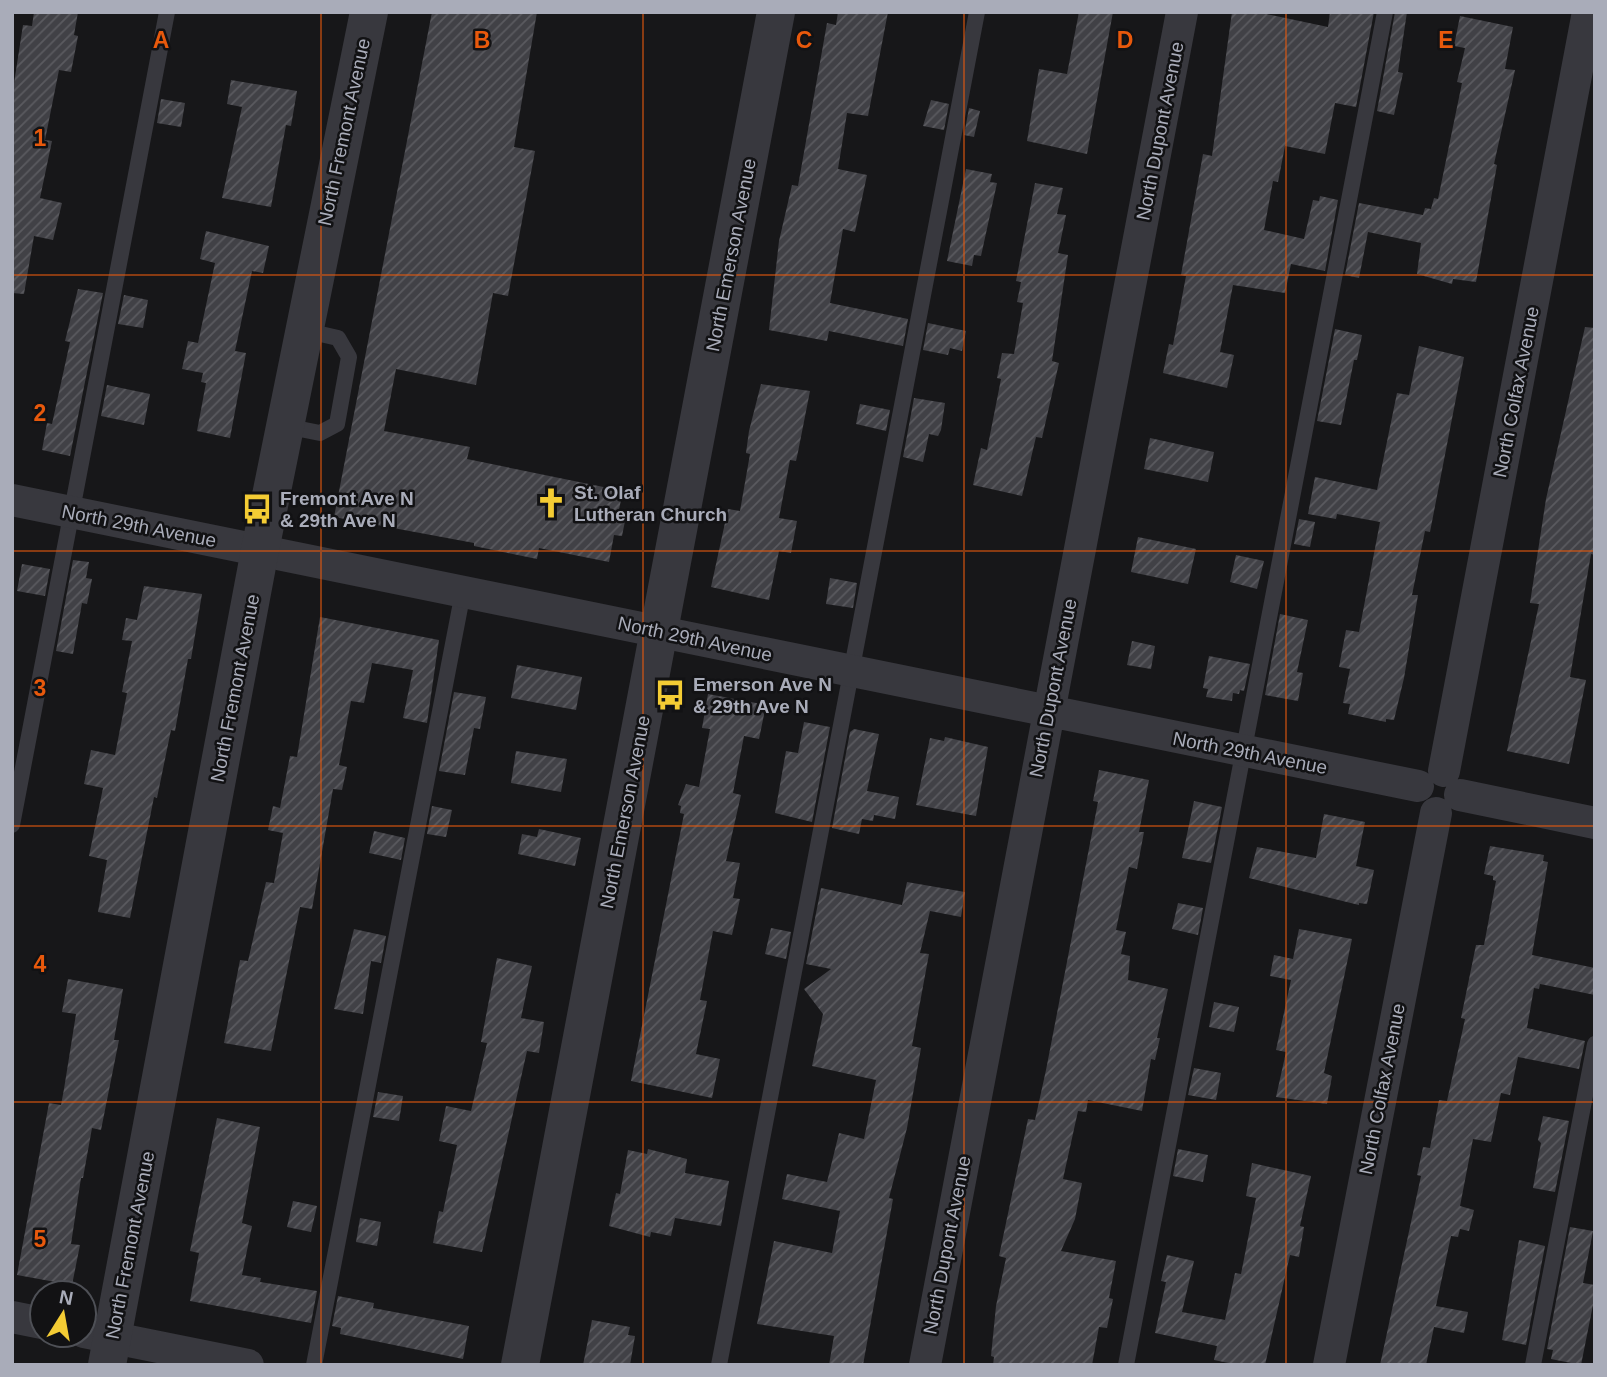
<svg xmlns="http://www.w3.org/2000/svg" width="1607" height="1377" viewBox="0 0 1607 1377" font-family="Arial,sans-serif">
<style>
.building{fill:url(#building-hatch)}
.lines{fill:none;stroke-linecap:round;stroke-linejoin:round}
.service{stroke:#38383e;stroke-width:16}
.minor{stroke:#38383e;stroke-width:32}
.tertiary{stroke:#38383e;stroke-width:38}
.grid{fill:none;stroke:#e8590c;stroke-width:2;stroke-opacity:0.55}
.labels{text-anchor:middle;dominant-baseline:central;stroke-width:5;stroke-linejoin:round;paint-order:stroke}
.street-label{font-size:19px;fill:#a9acb9;stroke:#121214}
.poi-label{font-size:19px;font-weight:bold;fill:#a9acb9;stroke:#121214;text-anchor:start}
.grid-label{font-size:23px;text-anchor:middle;font-weight:bold;fill:#e8590c;stroke:#121214;stroke-width:5;stroke-linejoin:round;paint-order:stroke}
</style>
<defs>
<pattern id="building-hatch" width="6" height="6" patternUnits="userSpaceOnUse" patternTransform="scale(1.75)"><rect width="6" height="6" fill="#414146"/><path d="M-1 1l2-2M0 6l6-6M5 7l2-2" fill="none" stroke="#5a5a5f"/></pattern>
</defs>
<rect width="100%" height="100%" fill="#171719"/>
<path class="building" d="M 34,12 L 78,12 L 74,35 L 78,36 L 71,72 L 59,70 L 45,140 L 52,141 L 40,198 L 62,203 L 53,240 L 34,236 L 24,294 L 12,293 L 12,96 L 23,25 L 32,26 Z
M 432,12 L 537,12 L 514,147 L 535,151 L 508,296 L 493,293 L 476,385 L 396,369 L 384,431 L 470,447 L 467,459 L 623,491 L 618,514 L 626,516 L 622,536 L 614,535 L 609,562 L 539,548 L 537,559 L 474,546 L 474,543 L 334,517 Z
M 838,12 L 888,12 L 868,116 L 847,113 L 838,169 L 867,175 L 855,232 L 843,229 L 830,303 L 908,319 L 903,346 L 829,331 L 827,341 L 769,330 L 779,241 L 792,185 L 798,186 L 827,23 L 836,25 Z
M 1079,12 L 1113,12 L 1087,154 L 1027,141 L 1039,69 L 1067,74 Z
M 1232,12 L 1257,12 L 1328,27 L 1330,12 L 1374,12 L 1356,107 L 1335,103 L 1325,154 L 1285,146 L 1278,182 L 1273,181 L 1264,230 L 1304,239 L 1313,200 L 1319,201 L 1320,196 L 1338,200 L 1325,271 L 1291,264 L 1285,293 L 1233,285 L 1220,352 L 1234,355 L 1227,388 L 1163,373 L 1169,344 L 1173,345 L 1186,276 L 1181,275 L 1203,154 L 1212,156 Z
M 1395,12 L 1407,12 L 1398,72 L 1403,73 L 1394,115 L 1377,111 Z
M 1460,16 L 1513,27 L 1505,69 L 1515,70 L 1494,164 L 1497,165 L 1476,282 L 1453,279 L 1452,284 L 1417,274 L 1421,243 L 1368,232 L 1359,278 L 1345,275 L 1359,203 L 1423,215 L 1425,208 L 1431,209 L 1434,198 L 1438,199 L 1462,83 L 1457,82 L 1465,48 L 1454,46 Z
M 231,80 L 297,91 L 291,126 L 286,125 L 271,207 L 222,198 L 242,107 L 227,104 Z
M 161,99 L 185,103 L 181,127 L 157,123 Z
M 931,100 L 949,104 L 944,130 L 923,126 Z
M 969,108 L 980,111 L 974,137 L 964,135 Z
M 966,169 L 992,174 L 990,182 L 997,183 L 981,256 L 974,255 L 972,266 L 947,261 Z
M 1035,183 L 1063,188 L 1057,214 L 1066,215 L 1058,253 L 1068,255 L 1052,361 L 1059,363 L 1042,438 L 1036,437 L 1022,496 L 973,485 L 981,448 L 987,450 L 1001,379 L 997,378 L 1002,353 L 1014,354 L 1023,303 L 1017,302 L 1021,282 L 1016,281 Z
M 206,231 L 269,246 L 263,273 L 252,271 L 235,351 L 246,353 L 230,438 L 197,431 L 206,383 L 201,382 L 203,373 L 182,369 L 188,341 L 198,343 L 215,263 L 200,259 Z
M 78,289 L 103,293 L 70,456 L 42,450 L 47,423 L 52,424 L 70,342 L 65,341 Z
M 124,295 L 148,300 L 143,328 L 118,324 Z
M 928,323 L 966,331 L 962,351 L 950,348 L 948,355 L 923,350 Z
M 1585,327 L 1595,328 L 1595,555 L 1591,554 L 1570,677 L 1586,680 L 1569,764 L 1507,751 L 1539,604 L 1530,603 L 1546,499 Z
M 1335,329 L 1362,335 L 1357,360 L 1354,360 L 1341,425 L 1317,421 Z
M 1419,346 L 1464,357 L 1430,532 L 1425,531 L 1412,595 L 1418,595 L 1404,678 L 1394,720 L 1386,719 L 1386,722 L 1348,714 L 1350,704 L 1343,703 L 1350,669 L 1339,667 L 1346,630 L 1359,632 L 1380,522 L 1337,514 L 1336,519 L 1308,514 L 1315,477 L 1377,490 L 1397,393 L 1409,395 Z
M 761,384 L 810,391 L 798,452 L 796,461 L 790,460 L 779,518 L 797,521 L 791,553 L 779,551 L 769,600 L 711,587 L 728,509 L 740,511 L 750,454 L 746,453 L 749,431 Z
M 107,385 L 150,394 L 144,425 L 101,416 Z
M 914,398 L 945,403 L 941,430 L 938,436 L 929,434 L 923,462 L 903,457 Z
M 860,404 L 890,410 L 886,431 L 856,424 Z
M 1150,438 L 1214,452 L 1208,482 L 1144,469 Z
M 1299,519 L 1315,522 L 1310,547 L 1294,544 Z
M 1138,537 L 1196,549 L 1188,584 L 1131,572 Z
M 1236,555 L 1264,561 L 1257,589 L 1230,582 Z
M 73,560 L 89,562 L 86,578 L 92,579 L 87,604 L 82,603 L 73,654 L 56,651 Z
M 22,564 L 50,569 L 45,596 L 17,591 Z
M 830,578 L 857,583 L 853,608 L 826,604 Z
M 144,586 L 202,594 L 191,659 L 188,659 L 175,731 L 171,730 L 157,798 L 154,797 L 130,918 L 98,912 L 107,860 L 89,856 L 103,788 L 84,784 L 91,750 L 115,755 L 127,693 L 122,692 L 132,641 L 122,640 L 126,618 L 137,620 Z
M 1280,614 L 1308,620 L 1297,672 L 1303,673 L 1298,701 L 1265,695 Z
M 320,617 L 439,640 L 427,723 L 403,718 L 413,670 L 372,663 L 364,703 L 351,701 L 339,765 L 347,767 L 342,790 L 333,789 L 312,909 L 300,907 L 271,1051 L 224,1043 L 240,960 L 248,961 L 266,882 L 274,883 L 283,833 L 268,830 L 273,806 L 280,808 L 290,756 L 297,757 Z
M 1132,641 L 1155,646 L 1151,669 L 1127,665 Z
M 1209,656 L 1250,664 L 1244,691 L 1240,690 L 1239,694 L 1233,693 L 1232,701 L 1206,697 L 1208,689 L 1203,688 Z
M 517,665 L 582,677 L 576,710 L 511,698 Z
M 454,692 L 486,697 L 480,729 L 474,728 L 465,775 L 439,771 Z
M 708,694 L 766,705 L 759,739 L 744,736 L 733,793 L 741,795 L 726,861 L 740,863 L 733,898 L 740,899 L 732,935 L 713,931 L 700,1000 L 707,1001 L 696,1054 L 720,1059 L 712,1098 L 631,1081 L 684,814 L 680,813 L 681,806 L 678,805 L 686,784 L 699,787 L 710,729 L 702,728 Z
M 804,722 L 830,727 L 812,822 L 775,813 L 786,751 L 798,753 Z
M 854,729 L 879,734 L 867,791 L 899,797 L 895,819 L 874,815 L 873,821 L 862,819 L 859,834 L 832,828 L 850,732 Z
M 945,737 L 988,747 L 976,816 L 916,805 L 930,738 L 944,741 Z
M 516,751 L 567,759 L 561,792 L 511,783 Z
M 1099,770 L 1149,780 L 1139,832 L 1144,832 L 1137,869 L 1129,867 L 1116,930 L 1126,932 L 1121,954 L 1130,956 L 1128,980 L 1168,989 L 1157,1038 L 1160,1038 L 1155,1060 L 1151,1059 L 1142,1111 L 1088,1100 L 1086,1112 L 1078,1111 L 1063,1179 L 1082,1183 L 1075,1219 L 1061,1251 L 1116,1261 L 1109,1298 L 1113,1299 L 1107,1328 L 1099,1327 L 1092,1365 L 993,1365 L 994,1357 L 991,1356 L 996,1306 L 1006,1258 L 999,1256 L 1028,1119 L 1035,1120 L 1046,1070 L 1098,802 L 1093,801 Z
M 1194,801 L 1222,807 L 1211,863 L 1182,858 Z
M 432,806 L 452,810 L 446,837 L 427,834 Z
M 1324,814 L 1365,822 L 1356,866 L 1374,870 L 1367,904 L 1359,903 L 1359,905 L 1249,878 L 1257,847 L 1316,858 Z
M 539,829 L 581,838 L 575,866 L 518,854 L 522,834 L 537,837 Z
M 374,831 L 405,838 L 401,860 L 369,853 Z
M 1490,846 L 1544,855 L 1543,861 L 1548,862 L 1532,955 L 1595,968 L 1595,995 L 1540,984 L 1539,989 L 1534,988 L 1527,1028 L 1585,1041 L 1579,1069 L 1518,1057 L 1510,1095 L 1501,1093 L 1491,1142 L 1473,1139 L 1460,1206 L 1474,1210 L 1469,1231 L 1460,1229 L 1458,1237 L 1451,1236 L 1436,1306 L 1468,1312 L 1464,1333 L 1434,1327 L 1426,1365 L 1380,1365 L 1421,1176 L 1417,1175 L 1423,1147 L 1430,1148 L 1439,1100 L 1447,1101 L 1465,1019 L 1461,1018 L 1476,945 L 1484,945 L 1496,881 L 1493,880 L 1493,876 L 1484,874 Z
M 907,882 L 965,892 L 961,917 L 930,911 L 920,953 L 929,954 L 912,1046 L 921,1048 L 907,1128 L 889,1198 L 893,1199 L 863,1365 L 829,1365 L 834,1336 L 757,1324 L 774,1241 L 832,1253 L 840,1211 L 782,1199 L 787,1174 L 827,1182 L 839,1133 L 864,1139 L 876,1080 L 812,1066 L 823,1014 L 804,989 L 831,969 L 806,964 L 821,888 L 902,905 Z
M 1178,903 L 1203,908 L 1198,935 L 1172,929 Z
M 771,928 L 791,932 L 786,959 L 765,954 Z
M 354,929 L 386,936 L 381,963 L 371,961 L 363,1014 L 334,1009 Z
M 1299,929 L 1352,939 L 1324,1073 L 1332,1076 L 1327,1104 L 1276,1097 L 1286,1052 L 1276,1050 L 1291,980 L 1270,976 L 1274,955 L 1293,959 Z
M 497,958 L 532,966 L 521,1018 L 544,1022 L 539,1053 L 527,1051 L 482,1252 L 433,1243 L 439,1211 L 443,1212 L 457,1145 L 439,1141 L 446,1106 L 471,1111 L 487,1043 L 481,1042 Z
M 68,979 L 123,989 L 114,1040 L 119,1040 L 101,1130 L 92,1128 L 83,1178 L 81,1178 L 71,1244 L 80,1245 L 72,1285 L 17,1275 L 49,1103 L 61,1105 L 64,1089 L 76,1014 L 62,1012 Z
M 1214,1002 L 1239,1007 L 1234,1032 L 1209,1027 Z
M 1194,1068 L 1221,1073 L 1216,1100 L 1188,1095 Z
M 378,1092 L 403,1096 L 399,1121 L 373,1117 Z
M 1543,1116 L 1569,1121 L 1555,1192 L 1533,1188 L 1541,1143 L 1538,1140 Z
M 217,1118 L 260,1127 L 242,1223 L 252,1226 L 242,1275 L 261,1278 L 260,1282 L 317,1291 L 311,1323 L 190,1301 L 199,1253 L 190,1251 Z
M 648,1149 L 687,1159 L 685,1173 L 729,1181 L 721,1226 L 675,1218 L 671,1236 L 651,1232 L 650,1237 L 609,1226 L 616,1193 L 620,1194 L 628,1150 L 647,1154 Z
M 1178,1149 L 1208,1155 L 1203,1182 L 1173,1176 Z
M 1252,1163 L 1311,1176 L 1300,1226 L 1304,1227 L 1299,1257 L 1290,1255 L 1265,1365 L 1238,1365 L 1214,1360 L 1217,1346 L 1155,1333 L 1166,1282 L 1161,1281 L 1167,1255 L 1194,1261 L 1182,1312 L 1225,1320 L 1235,1273 L 1241,1274 L 1256,1198 L 1246,1196 Z
M 293,1201 L 317,1206 L 311,1232 L 287,1227 Z
M 360,1218 L 381,1222 L 377,1246 L 356,1242 Z
M 1570,1227 L 1593,1231 L 1583,1283 L 1595,1285 L 1595,1295 L 1581,1365 L 1551,1359 L 1553,1350 L 1547,1349 Z
M 1519,1240 L 1545,1246 L 1526,1345 L 1502,1340 Z
M 338,1296 L 374,1303 L 373,1308 L 469,1326 L 463,1359 L 340,1334 L 341,1328 L 332,1326 Z
M 592,1320 L 630,1327 L 628,1335 L 635,1336 L 630,1365 L 583,1365 Z"/>
<g class="lines">
<path class="service" d="M 285,426 L 320,433 L 337,424 L 349,357 L 338,338 L 303,330
M 12,825 L 167,12
M 314,1365 L 463,592
M 719,1365 L 977,12
M 1126,1365 L 1385,12
M 1533,1365 L 1595,1044"/>
<path class="minor" d="M 12,500 L 1418,786
M 1444,771 L 1588,12
M 1460,795 L 1595,823
M 12,1317 L 42,1323
M 84,1332 L 248,1365
M 925,1365 L 1182,12
M 1329,1365 L 1436,813"/>
<path class="tertiary" d="M 107,1365 L 260,550 L 369,12
M 520,1365 L 776,12"/>
</g>
<path class="grid" d="M 321,12 L 321,1365M 643,12 L 643,1365M 964,12 L 964,1365M 1286,12 L 1286,1365M 12,275 L 1595,275M 12,551 L 1595,551M 12,826 L 1595,826M 12,1102 L 1595,1102"/>
<defs>
<g id="church-bare" transform="scale(2.415)"><path d="M-1.2-6h2.4v3.5h3.3v2.4h-3.3V6h-2.4V-.1h-3.3v-2.4h3.3Z" fill="#f4cc34" stroke="#121214" stroke-width="2.5" paint-order="stroke"/></g>
<g id="bus-bare" transform="scale(2.415)"><path d="M-5-6H5V4H4V6H2V4H-2V6H-4V4H-5ZM-3.5-4V0h7V-4ZM-3.5 1.2v1.5H-2V1.2ZM2 1.2v1.5H3.5V1.2Z" fill="#f4cc34" stroke="#121214" stroke-width="2.5" paint-order="stroke"/></g>
</defs>
<g fill-rule="evenodd">
<use href="#church-bare" x="551" y="503"/>
<use href="#bus-bare" x="257" y="509"/>
<use href="#bus-bare" x="670" y="695"/>
</g>
<g class="labels">
<g class="street-label">
<text transform="translate(1160 131) rotate(-79)">North Dupont Avenue</text>
<text transform="translate(344 132) rotate(-78)">North Fremont Avenue</text>
<text transform="translate(731 255) rotate(-79)">North Emerson Avenue</text>
<text transform="translate(1516 392) rotate(-79)">North Colfax Avenue</text>
<text transform="translate(139 526) rotate(11)">North 29th Avenue</text>
<text transform="translate(695 639) rotate(12)">North 29th Avenue</text>
<text transform="translate(235 688) rotate(-79)">North Fremont Avenue</text>
<text transform="translate(1053 688) rotate(-79)">North Dupont Avenue</text>
<text transform="translate(1250 753) rotate(11)">North 29th Avenue</text>
<text transform="translate(625 812) rotate(-79)">North Emerson Avenue</text>
<text transform="translate(1382 1089) rotate(-79)">North Colfax Avenue</text>
<text transform="translate(130 1245) rotate(-79)">North Fremont Avenue</text>
<text transform="translate(947 1245) rotate(-79)">North Dupont Avenue</text>
</g>
<g class="poi-label">
<text x="574" y="492">St. Olaf<tspan x="574" dy="22">Lutheran Church</tspan></text>
<text x="280" y="498">Fremont Ave N<tspan x="280" dy="22">&amp; 29th Ave N</tspan></text>
<text x="693" y="684">Emerson Ave N<tspan x="693" dy="22">&amp; 29th Ave N</tspan></text>
</g>
</g>
<g class="grid-label">
<text x="161" y="48">A</text>
<text x="482" y="48">B</text>
<text x="804" y="48">C</text>
<text x="1125" y="48">D</text>
<text x="1446" y="48">E</text>
<text x="40" y="146">1</text>
<text x="40" y="421">2</text>
<text x="40" y="696">3</text>
<text x="40" y="972">4</text>
<text x="40" y="1247">5</text>
</g>
<rect width="1607" height="1377" fill="none" stroke="#a9acb9" stroke-width="28"/>
<g transform="translate(63 1314) rotate(11)"><circle r="33" fill="#121214" stroke="#4e5056" stroke-width="2"/>
<path d="M0-5L12 26L0 18L-12 26Z" fill="#f4cc34"/>
<text y="-10" font-size="19" font-weight="bold" text-anchor="middle" fill="#a9acb9">N</text>
</g>
</svg>
